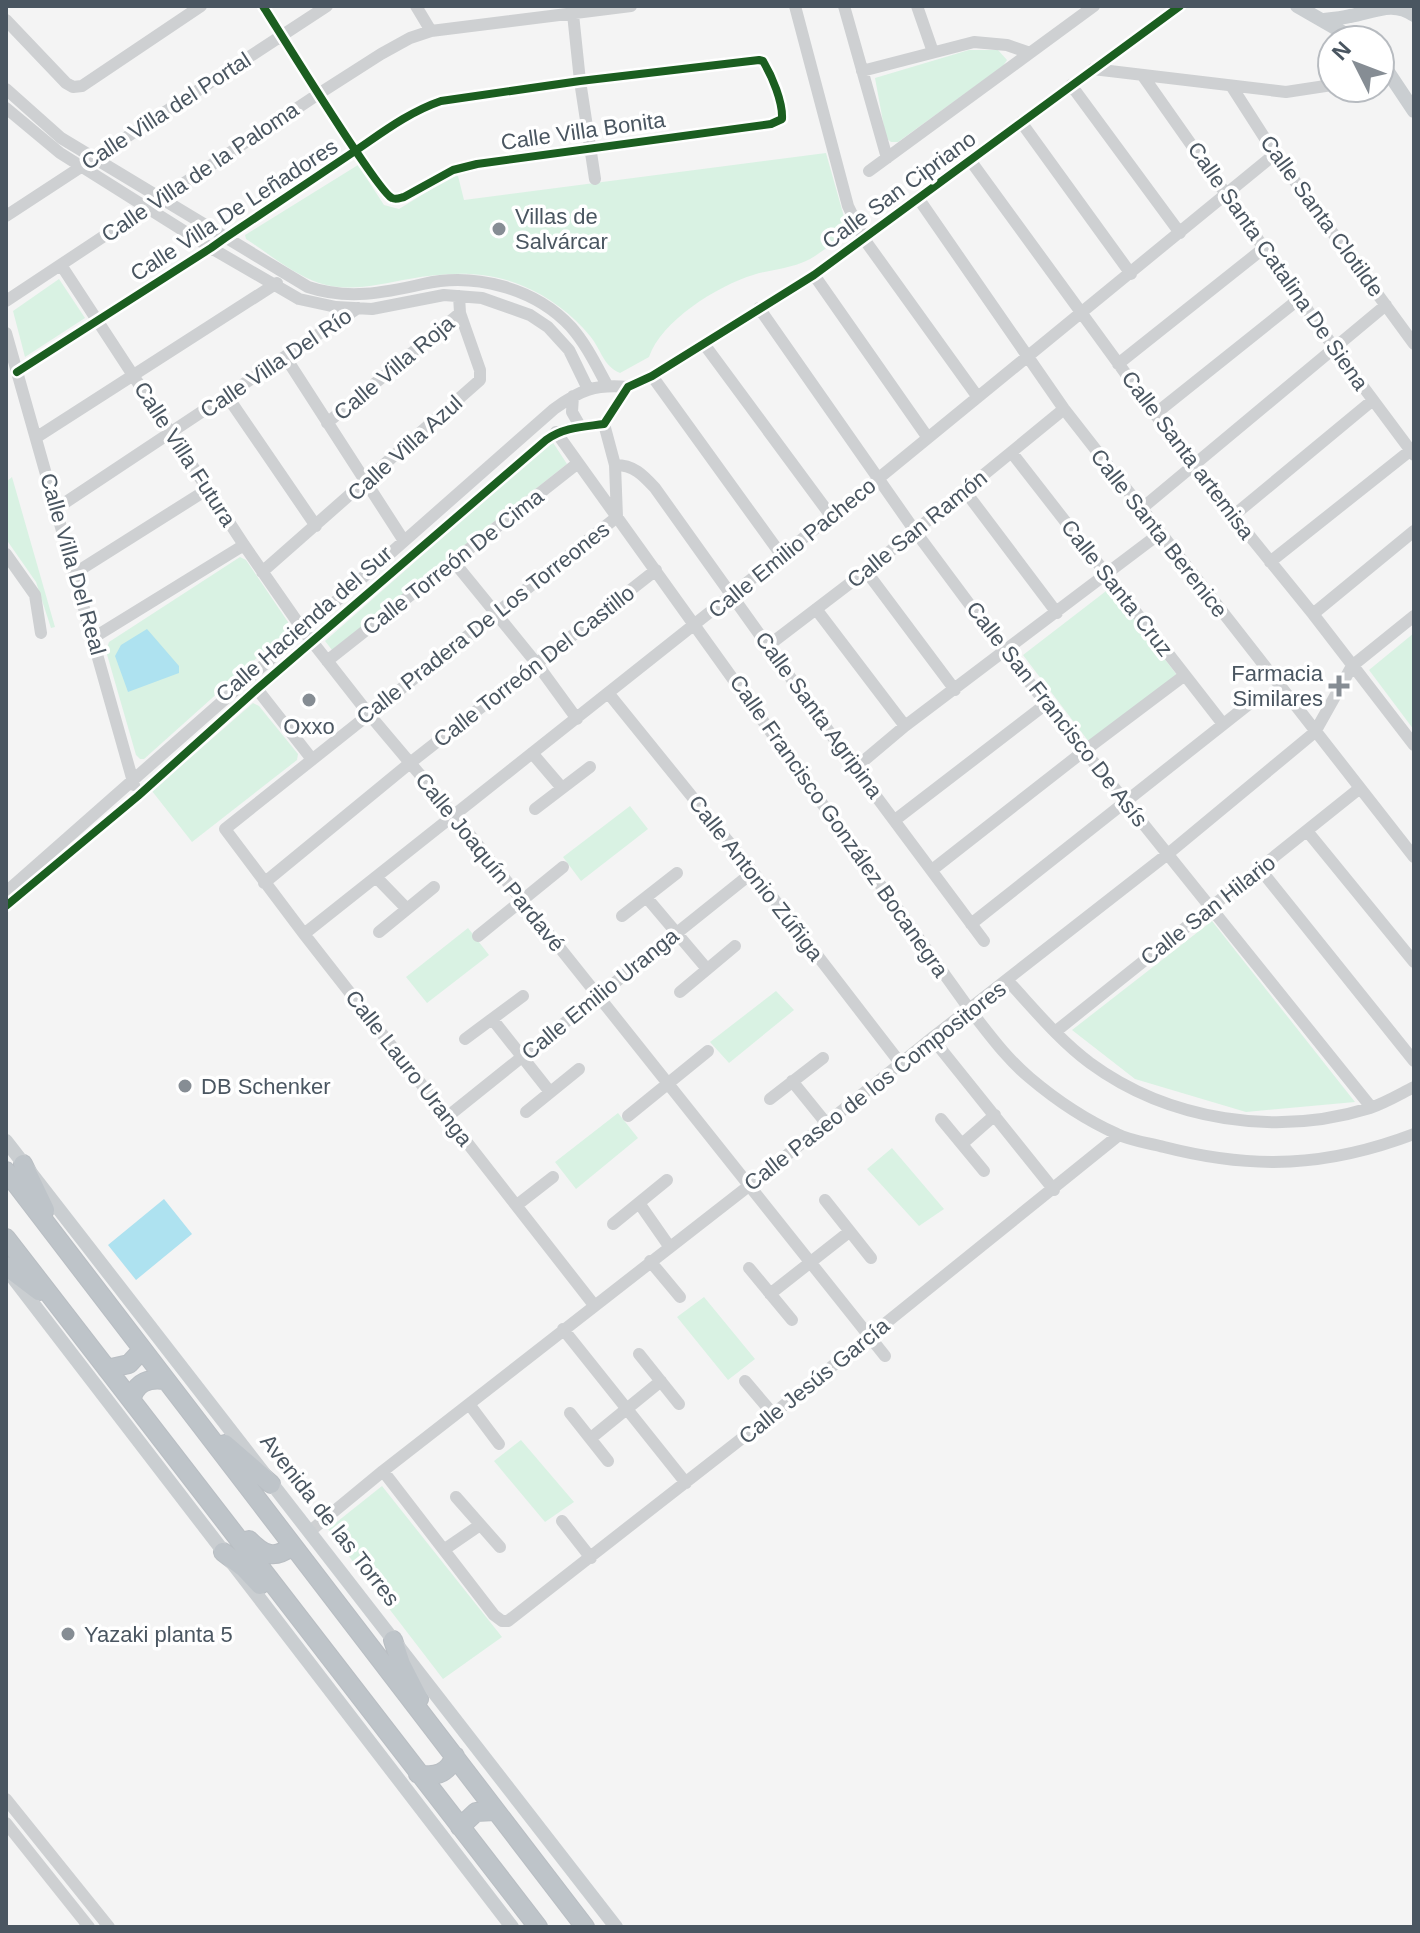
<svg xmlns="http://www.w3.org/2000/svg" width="1420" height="1933" viewBox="0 0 1420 1933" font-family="Helvetica,sans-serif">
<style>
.green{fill:#d9f2e3}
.water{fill:#aee2f0}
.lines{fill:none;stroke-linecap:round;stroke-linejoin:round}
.highway-casing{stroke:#b9bec3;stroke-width:20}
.minor{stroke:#ced0d2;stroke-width:12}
.major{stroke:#caced1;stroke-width:14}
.highway{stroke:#bec4c9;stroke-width:18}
.cycleway-casing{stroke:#fff;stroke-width:13}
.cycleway{stroke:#1b5e20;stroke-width:8}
.poi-dot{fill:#868d94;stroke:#fff;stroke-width:3}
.labels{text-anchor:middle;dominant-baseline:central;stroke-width:7;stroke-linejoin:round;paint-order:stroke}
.street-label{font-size:22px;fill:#4a5661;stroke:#fff}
.poi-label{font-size:22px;fill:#4a5661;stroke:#fff;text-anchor:start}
</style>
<rect width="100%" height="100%" fill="#f4f4f4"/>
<path class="green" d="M 969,50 L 998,50 L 1007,60 L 1003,66 L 898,142 L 891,142 L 886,138 L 875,78 Z
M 826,153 L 848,231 C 834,241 818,257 801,263 C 786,269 769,270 753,275 C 717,286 661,321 649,357 L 620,373 C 603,366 601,349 590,336 C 573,315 548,296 523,286 C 486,270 448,272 409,279 C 380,284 348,293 319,283 C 293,274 269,254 246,239 L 245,235 L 358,165 L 384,205 L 399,209 L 451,177 L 458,176 L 464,200 Z
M 59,279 L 85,318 L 25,357 L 13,311 Z
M 552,441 L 567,464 L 332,650 L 325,641 Z
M 12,477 L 55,627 L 51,628 L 36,582 L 6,539 L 6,482 Z
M 240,557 L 246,560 L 288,622 L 287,631 L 144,759 L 140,759 L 136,755 L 106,651 L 109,642 Z
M 1110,588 L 1177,675 L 1089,742 L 1023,655 Z
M 1414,633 L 1414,730 L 1369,670 Z
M 253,703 L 259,706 L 298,754 L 297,760 L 192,842 L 152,791 Z
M 630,806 L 648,829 L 581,881 L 563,857 Z
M 1212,921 L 1355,1102 L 1246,1112 L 1135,1079 L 1072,1030 Z
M 468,928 L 489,955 L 427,1003 L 406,977 Z
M 776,991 L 794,1010 L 729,1063 L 710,1042 Z
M 618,1113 L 638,1138 L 576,1189 L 555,1162 Z
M 892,1148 L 944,1209 L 919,1226 L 867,1169 Z
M 704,1297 L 755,1359 L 728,1380 L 677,1317 Z
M 521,1440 L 574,1502 L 545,1522 L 494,1461 Z
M 382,1486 L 502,1637 L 443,1679 L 328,1529 Z"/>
<path class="water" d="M 147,629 L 179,666 L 179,673 L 128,692 L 115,656 L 121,645 Z
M 164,1199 L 192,1234 L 136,1280 L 108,1245 Z"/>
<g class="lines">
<g class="highway-casing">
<path id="highway" d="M 23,1164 L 45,1210
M 6,1171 L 585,1927
M 6,1238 L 538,1927
M 6,1266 L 39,1291
M 107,1369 L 129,1364 L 142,1350
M 131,1400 C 136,1383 147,1378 164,1380
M 225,1444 L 271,1484
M 249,1540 C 264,1555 274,1560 292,1546
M 223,1552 L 244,1568 L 260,1585
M 393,1640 L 401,1664 L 419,1699
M 418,1774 C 436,1778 448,1773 455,1756
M 460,1827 L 476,1812 L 495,1811"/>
</g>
<path class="minor" d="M 416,6 L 431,31
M 795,6 L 848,206 L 864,239 L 977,396
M 844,6 L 887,158
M 917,6 L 933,52
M 573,14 L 580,81 L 595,179
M 6,20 L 66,83 L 73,87 L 82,86 L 201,6
M 1093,69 L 1286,92 L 1332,85
M 862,71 L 974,42 L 1007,45 L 1030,53
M 1143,76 L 1335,349 L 1414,455
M 1071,85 L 1180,233
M 1232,87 L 1275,154 L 1414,344
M 6,89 L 61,138 L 308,287 C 347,300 384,293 423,284 C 474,272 535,288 571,327 C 586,344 596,365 607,385
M 6,108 L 60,153 L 211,248 L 299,299 L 336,307 L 372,309 L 444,295 L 482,298 L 530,315 L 548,327 L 569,350 L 588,389
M 1021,122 L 1131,274
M 970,160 L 1193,466 L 1313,614 L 1414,745
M 869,171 L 1094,6
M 918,198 L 1064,409 L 1414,857
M 6,216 L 327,6
M 61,265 L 244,545 L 303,630 L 368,713 L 454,815 L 885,1356
M 814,275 L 928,438
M 6,301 L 320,93 L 381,54 L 410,38 L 431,31 L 631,6
M 759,308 L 915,531 L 1005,652 L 1371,1107
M 6,333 L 134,785
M 704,344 L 831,516
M 286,358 L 404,541
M 1118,364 L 1264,248
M 17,372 L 211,248 L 225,238 C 268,209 312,180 355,151 C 383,132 409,112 441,101 L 580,81 L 759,60 L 763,61 C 772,76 783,102 782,119 L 771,124 L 477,164 L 453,170 L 404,197 C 400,198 396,200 392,198 C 378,192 279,31 263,6
M 652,376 L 782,556
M 227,396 L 316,526
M 573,396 L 572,412 L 580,426
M 1155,414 L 1299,299
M 327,423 L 460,313
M 556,432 L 970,1010 C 989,1034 1006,1058 1030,1078 C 1056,1100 1086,1120 1117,1134 C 1131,1141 1149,1143 1164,1147 C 1254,1170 1327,1167 1414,1134
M 37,437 L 277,283
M 1012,453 L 1223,724
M 615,465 C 634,465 643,475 655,488 L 855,768 L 984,941
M 965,491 L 1057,613
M 57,508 L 358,308
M 1141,509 L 1386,305
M 1233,516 L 1373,400
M 6,554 L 35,595 L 41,633
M 454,562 L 537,664 L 577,719
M 1270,562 L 1411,450
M 866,571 L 955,690
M 262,572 L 480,380 L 480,370 L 460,313 L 459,296
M 75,573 L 208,489
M 816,609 L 905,726
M 1313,614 L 1414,531
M 93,638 L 244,545
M 769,645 L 866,571 L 1064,409
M 327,661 L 578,463
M 257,689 L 311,758
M 609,694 L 753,872 L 901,1064
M 532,753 L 562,788
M 855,768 L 905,726 L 1159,534
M 535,809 L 590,767
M 895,820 L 1046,704
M 1307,831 L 1414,962
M 1260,869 L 1414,1061
M 932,870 L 1084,751 L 1185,675
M 376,877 L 407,909
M 264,883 L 410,763 L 656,570
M 6,892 L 554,409 C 580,390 595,384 628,387
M 647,898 L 707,969
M 6,906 L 138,796 L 257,689 L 546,440 C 564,427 583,427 604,424 L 628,387 L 652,376 L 814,275 L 1180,6
M 622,916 L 677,873
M 971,924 L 1249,704
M 379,932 L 434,887
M 304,934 L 879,478 L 1275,154
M 478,936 L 563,867
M 1008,981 C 1034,1009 1059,1040 1090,1063 C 1169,1121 1277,1137 1370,1108 C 1385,1103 1400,1094 1414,1087
M 680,992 L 735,946
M 493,1020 L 550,1092
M 1055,1032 L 1360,788
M 932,1038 L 1054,1190
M 465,1039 L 523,996
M 792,1081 L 826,1123
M 770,1099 L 823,1058
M 526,1112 L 579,1069
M 628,1116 L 708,1051
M 447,1117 L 753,872
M 941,1119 L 984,1171
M 962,1144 L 995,1115
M 825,1200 L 871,1258
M 639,1203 L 669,1246
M 517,1205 L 553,1177
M 613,1224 L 667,1180
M 650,1261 L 680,1297
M 749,1268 L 792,1320
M 770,1294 L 849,1232
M 594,1305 L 304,934 L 225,829 L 617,517 L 615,465 L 604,424
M 563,1329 L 686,1483
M 639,1354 L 679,1404
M 745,1381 L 773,1414
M 469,1404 L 499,1444
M 570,1413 L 608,1461
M 591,1438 L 661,1381
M 383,1471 L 494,1615 L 502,1621 L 508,1621 L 773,1414 L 1119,1135
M 456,1497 L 500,1547
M 562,1521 L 591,1558
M 309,1532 L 383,1471 L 750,1185 L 932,1038 L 1169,853 L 1315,732 L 1352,666 L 1414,616
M 445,1549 L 480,1525
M 6,1799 L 109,1927
M 6,1823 L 89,1927"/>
<path class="major" d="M 1297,6 L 1356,40
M 1324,20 C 1333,19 1342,18 1350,16 C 1373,12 1393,0 1414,15
M 1380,60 L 1414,111
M 6,1141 L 616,1927
M 11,1275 L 512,1927"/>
<use href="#highway" class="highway"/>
<g class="cycleway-casing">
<path id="cycleway" d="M 17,372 L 211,248 L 225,238 C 268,209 312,180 355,151 C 383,132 409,112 441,101 L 580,81 L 759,60 L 763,61 C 772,76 783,102 782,119 L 771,124 L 477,164 L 453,170 L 404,197 C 400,198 396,200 392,198 C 378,192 279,31 263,6
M 6,906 L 138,796 L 257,689 L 546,440 C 564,427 583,427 604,424 L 628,387 L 652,376 L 814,275 L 1180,6"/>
</g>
<use href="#cycleway" class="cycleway"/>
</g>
<g class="poi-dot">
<circle cx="499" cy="229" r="8"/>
<path d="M1335 674h8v8h8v8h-8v8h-8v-8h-8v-8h8z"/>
<circle cx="309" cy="700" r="8"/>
<circle cx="185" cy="1086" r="8"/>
<circle cx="68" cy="1634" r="8"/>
</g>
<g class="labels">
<g class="street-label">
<text transform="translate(166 111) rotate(-33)">Calle Villa del Portal</text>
<text transform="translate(583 131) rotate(-8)">Calle Villa Bonita</text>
<text transform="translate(200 172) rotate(-34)">Calle Villa de la Paloma</text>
<text transform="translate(899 190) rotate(-36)">Calle San Cipriano</text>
<text transform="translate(234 210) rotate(-33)">Calle Villa De Leñadores</text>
<text transform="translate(1322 216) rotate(54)">Calle Santa Clotilde</text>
<text transform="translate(1278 266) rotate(55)">Calle Santa Catalina De Siena</text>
<text transform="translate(276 363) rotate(-34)">Calle Villa Del Río</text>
<text transform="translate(394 368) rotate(-40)">Calle Villa Roja</text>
<text transform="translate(405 448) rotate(-42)">Calle Villa Azul</text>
<text transform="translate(185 454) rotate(57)">Calle Villa Futura</text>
<text transform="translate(1188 455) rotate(53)">Calle Santa artemisa</text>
<text transform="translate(917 529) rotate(-39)">Calle San Ramón</text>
<text transform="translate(1159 533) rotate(52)">Calle Santa Berenice</text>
<text transform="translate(792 548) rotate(-39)">Calle Emilio Pacheco</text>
<text transform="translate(453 562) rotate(-38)">Calle Torreón De Cima</text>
<text transform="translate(73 564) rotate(74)">Calle Villa Del Real</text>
<text transform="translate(1117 588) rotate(52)">Calle Santa Cruz</text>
<text transform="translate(483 623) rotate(-38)">Calle Pradera De Los Torreones</text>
<text transform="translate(304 624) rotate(-41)">Calle Hacienda del Sur</text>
<text transform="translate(534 666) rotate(-38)">Calle Torreón Del Castillo</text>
<text transform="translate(1057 714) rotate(52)">Calle San Francisco De Asís</text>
<text transform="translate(819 715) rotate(54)">Calle Santa Agripina</text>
<text transform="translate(839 826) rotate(55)">Calle Francisco González Bocanegra</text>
<text transform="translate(490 862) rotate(51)">Calle Joaquín Pardavé</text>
<text transform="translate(756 878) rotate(52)">Calle Antonio Zúñiga</text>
<text transform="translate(1208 910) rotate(-38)">Calle San Hilario</text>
<text transform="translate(600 994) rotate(-39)">Calle Emilio Uranga</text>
<text transform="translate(409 1068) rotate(52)">Calle Lauro Uranga</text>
<text transform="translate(875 1086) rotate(-38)">Calle Paseo de los Compositores</text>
<text transform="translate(814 1381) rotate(-39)">Calle Jesús García</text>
<text transform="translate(330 1520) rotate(52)">Avenida de las Torres</text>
</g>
<g class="poi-label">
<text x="515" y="216">Villas de<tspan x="515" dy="25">Salvárcar</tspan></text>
<text x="1323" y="673" text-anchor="end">Farmacia<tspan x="1323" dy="25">Similares</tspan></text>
<text x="309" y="726" text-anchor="middle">Oxxo</text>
<text x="201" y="1086">DB Schenker</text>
<text x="84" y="1634">Yazaki planta 5</text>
</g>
</g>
<rect width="1420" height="1933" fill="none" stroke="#4a5661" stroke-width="16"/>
<g transform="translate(1356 64) rotate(312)"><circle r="38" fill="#ffffff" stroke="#b7bbc0" stroke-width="2"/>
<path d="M0-6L14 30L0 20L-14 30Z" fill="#868d94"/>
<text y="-12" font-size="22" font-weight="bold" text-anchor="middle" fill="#4a5661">N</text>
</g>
</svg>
